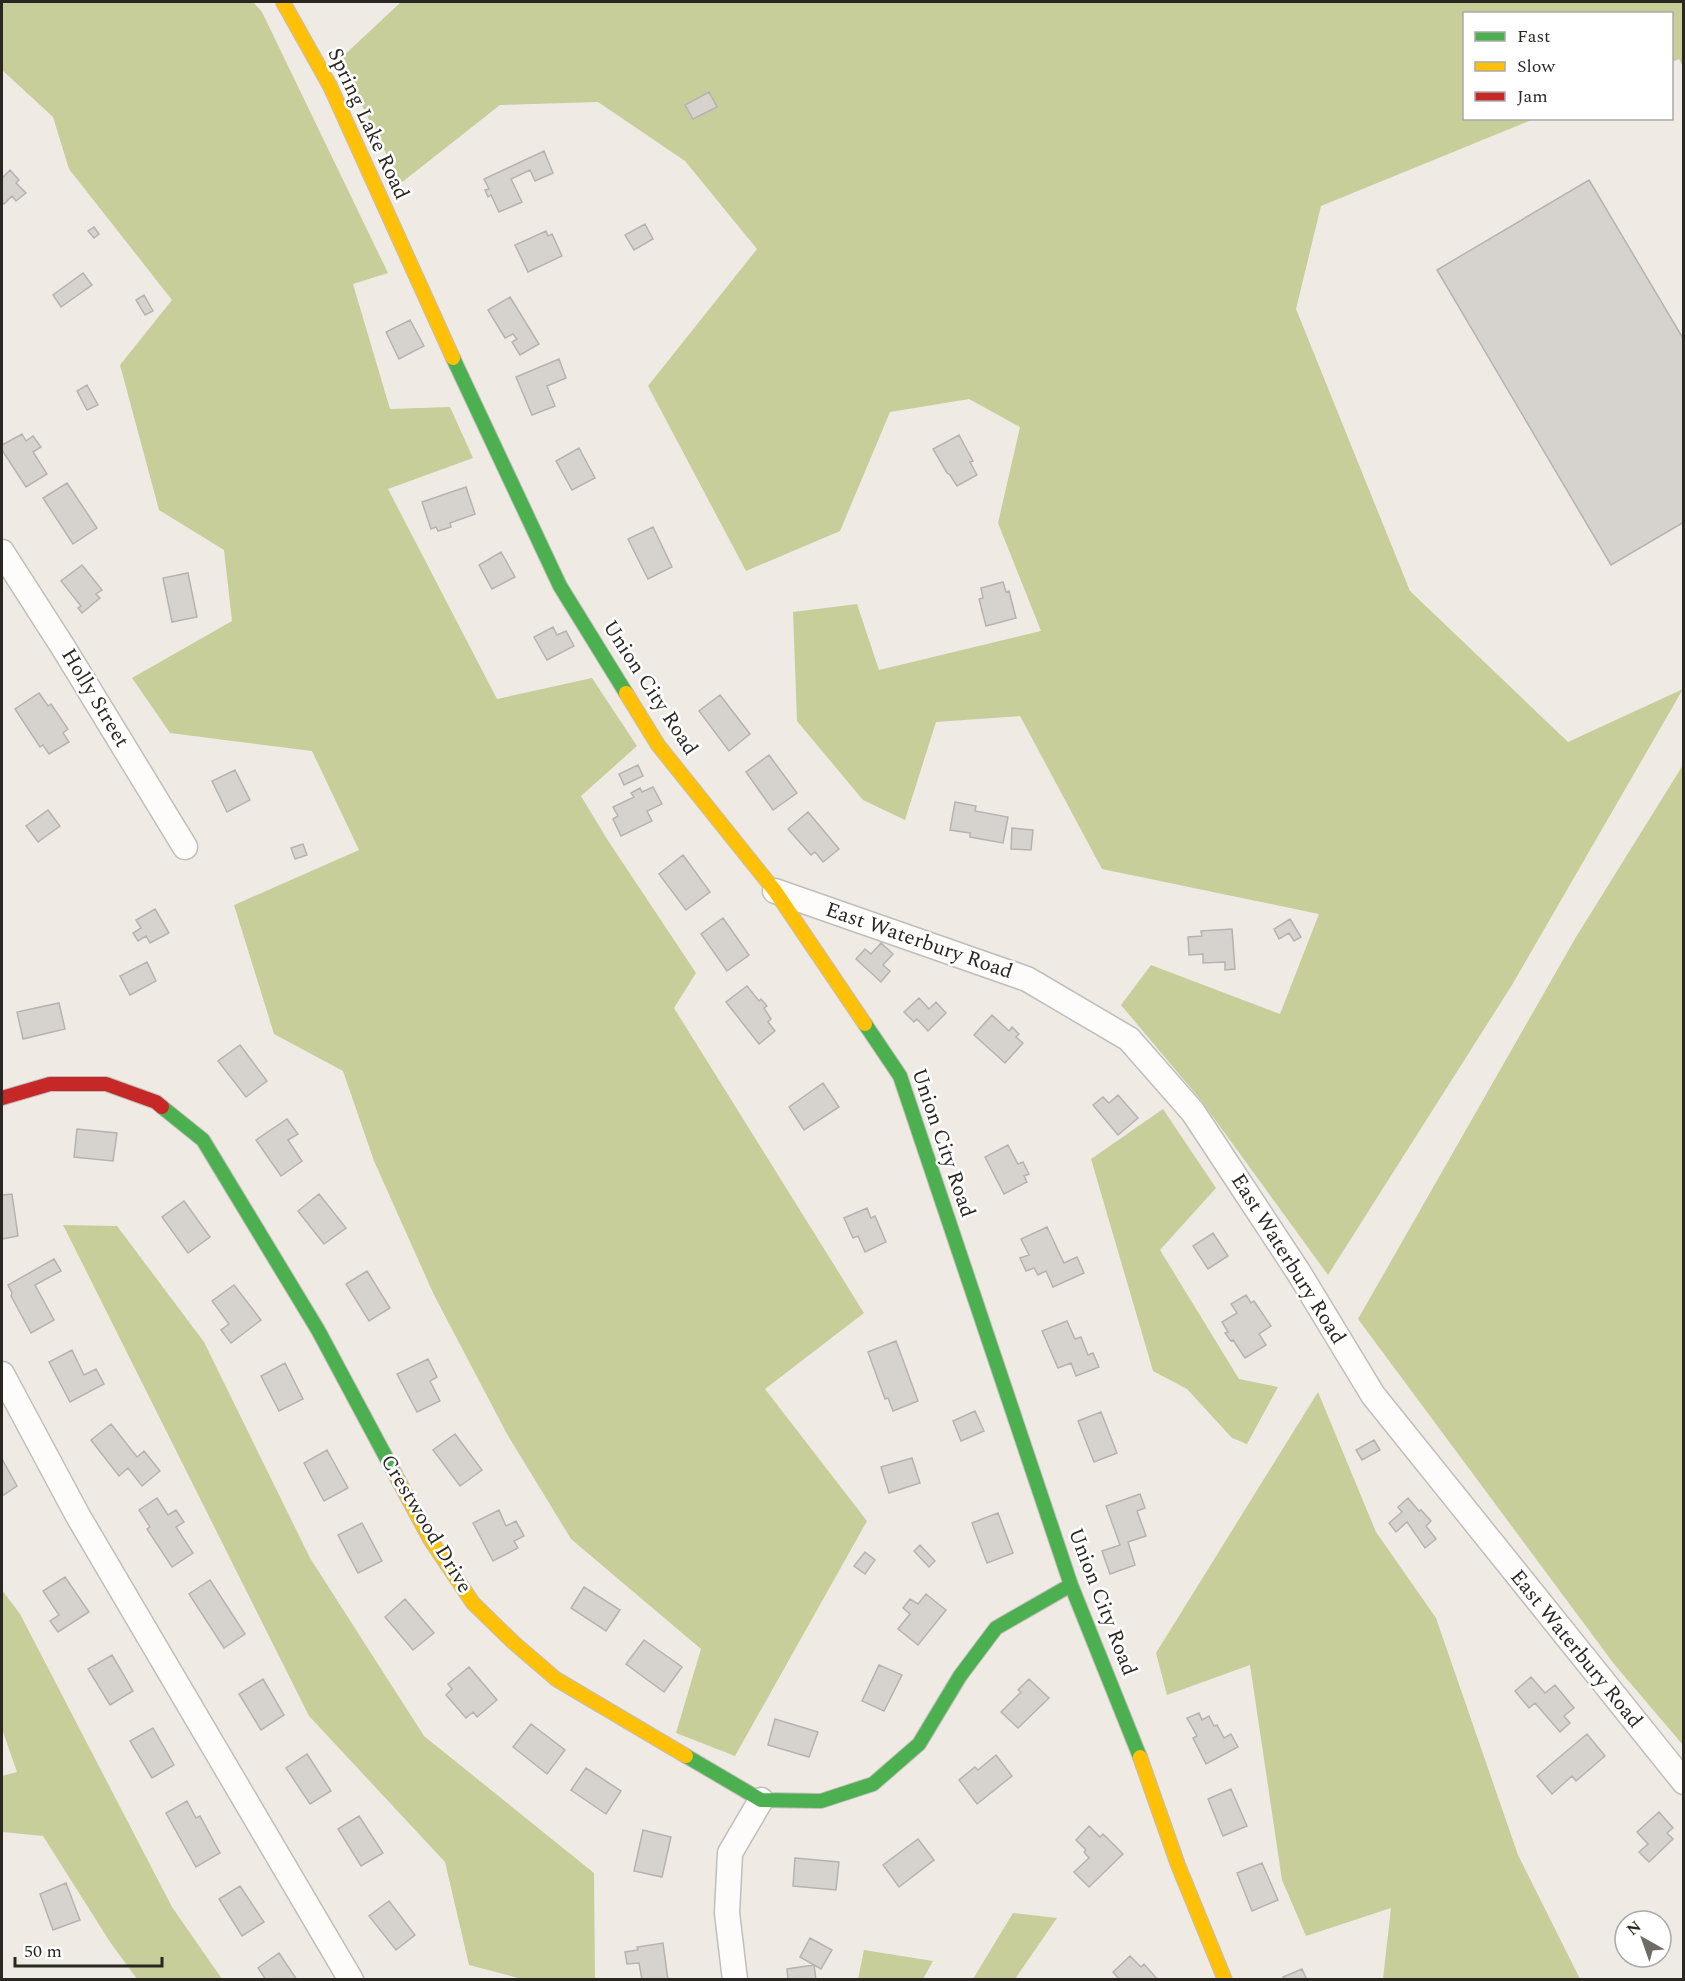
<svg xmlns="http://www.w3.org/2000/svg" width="1685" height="1981" viewBox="0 0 1685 1981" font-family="Spectral,serif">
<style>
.forest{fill:#c7ce9a}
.building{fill:#d6d2ce;stroke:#b7b2b0;stroke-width:1.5}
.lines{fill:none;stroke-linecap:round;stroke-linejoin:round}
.street-casing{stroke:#c1beb9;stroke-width:27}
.fast-casing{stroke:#c1beb9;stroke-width:16}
.slow-casing{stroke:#c1beb9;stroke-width:16}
.jam-casing{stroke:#c1beb9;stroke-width:16}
.street{stroke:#fdfcfb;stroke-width:24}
.fast{stroke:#4caf50;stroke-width:14}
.slow{stroke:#ffc107;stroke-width:14}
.jam{stroke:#c62828;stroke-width:14}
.labels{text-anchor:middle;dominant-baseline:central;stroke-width:5;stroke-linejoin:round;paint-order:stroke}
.street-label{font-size:21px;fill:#2a2723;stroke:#fff}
</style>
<rect width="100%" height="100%" fill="#efebe4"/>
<path class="forest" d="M 2,2 L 253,2 L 262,12 L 388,273 L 353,284 L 390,409 L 450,407 L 473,458 L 388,489 L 497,699 L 592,678 L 637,746 L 581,796 L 607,839 L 696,973 L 674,1008 L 864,1313 L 765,1389 L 867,1521 L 735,1756 L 676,1733 L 701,1649 L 571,1539 L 507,1434 L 434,1295 L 374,1161 L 343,1071 L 274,1034 L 234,905 L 359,850 L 312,751 L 170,733 L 132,678 L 232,621 L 224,550 L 159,510 L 120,365 L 172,300 L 69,169 L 53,117 L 2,70 Z
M 401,2 L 1683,2 L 1683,67 L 1679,59 L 1672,62 L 1672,14 L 1464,14 L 1464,118 L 1534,119 L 1321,206 L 1296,309 L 1410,591 L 1568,742 L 1683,689 L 1512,985 L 1328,1275 L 1200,1099 L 1121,1005 L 1151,965 L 1280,1014 L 1319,914 L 1102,869 L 1020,716 L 936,722 L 905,820 L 863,800 L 797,721 L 793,612 L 857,604 L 879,670 L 1041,631 L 998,523 L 1020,427 L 969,399 L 890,412 L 840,531 L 746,571 L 648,386 L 757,249 L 685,161 L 598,102 L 500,105 L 401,183 L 339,60 Z
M 1683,765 L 1684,765 L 1683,1745 L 1614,1664 L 1358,1319 L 1576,937 Z
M 1163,1109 L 1216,1188 L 1160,1250 L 1239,1379 L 1278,1387 L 1247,1444 L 1232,1438 L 1187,1389 L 1153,1371 L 1091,1159 Z
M 63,1225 L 117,1226 L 204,1342 L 310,1558 L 424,1736 L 594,1873 L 595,1979 L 522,1979 L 469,1965 L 445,1862 L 309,1716 Z
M 1318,1392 L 1376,1532 L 1436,1618 L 1518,1855 L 1580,1979 L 1383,1979 L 1391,1908 L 1306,1936 L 1282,1880 L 1250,1665 L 1167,1695 L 1156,1653 Z
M 2,1590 L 20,1614 L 172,1907 L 222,1979 L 137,1979 L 110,1942 L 43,1836 L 2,1832 L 2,1776 L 17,1772 L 2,1729 Z
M 1013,1913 L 1057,1918 L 1015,1979 L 973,1979 Z
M 864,1950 L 933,1961 L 923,1979 L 858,1979 Z"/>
<path class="building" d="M 709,92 L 717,107 L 693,119 L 685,105 Z
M 544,151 L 553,173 L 535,181 L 530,170 L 511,179 L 522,202 L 499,212 L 491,195 L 488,197 L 485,190 L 489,189 L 484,179 Z
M 10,170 L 19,180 L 16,183 L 26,193 L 16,201 L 12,196 L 4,204 L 2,202 L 2,178 Z
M 1589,180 L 1684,340 L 1684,522 L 1611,565 L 1437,270 Z
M 645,224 L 653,239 L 634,250 L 625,235 Z
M 94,227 L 99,234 L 94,238 L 88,231 Z
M 546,231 L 548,236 L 552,234 L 562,256 L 528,272 L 515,245 Z
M 83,273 L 92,285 L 61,307 L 53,295 Z
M 144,295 L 153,311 L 145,315 L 136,300 Z
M 510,297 L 539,344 L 520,355 L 512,342 L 517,339 L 513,334 L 505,338 L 488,310 Z
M 410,320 L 424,346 L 399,359 L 386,332 Z
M 559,359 L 566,378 L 547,386 L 555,406 L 532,415 L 516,377 Z
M 87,385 L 98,405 L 87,410 L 77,391 Z
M 22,434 L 26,441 L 33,436 L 41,447 L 33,452 L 47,474 L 26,487 L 2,450 L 2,445 Z
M 959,435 L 973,461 L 970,462 L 977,475 L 957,486 L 950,475 L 947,473 L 933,449 Z
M 579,448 L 595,478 L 572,490 L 556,461 Z
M 67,483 L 97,528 L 73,544 L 43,498 Z
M 466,487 L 475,514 L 450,523 L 451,527 L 438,531 L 436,527 L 431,529 L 422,502 Z
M 653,527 L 672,567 L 648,579 L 628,539 Z
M 501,552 L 515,577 L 492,589 L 479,565 Z
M 82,565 L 102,590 L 96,594 L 100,598 L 82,613 L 78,608 L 81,606 L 61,581 Z
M 188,573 L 197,617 L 172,622 L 163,578 Z
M 1003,582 L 1006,592 L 1009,591 L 1016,618 L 986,626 L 979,599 L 983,598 L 981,588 Z
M 553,627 L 557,635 L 566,631 L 574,646 L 547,660 L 534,637 Z
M 39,693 L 48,706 L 51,704 L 68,729 L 63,733 L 69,742 L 49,754 L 43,745 L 40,747 L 15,709 Z
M 720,695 L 750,734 L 729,751 L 699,711 Z
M 769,755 L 797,793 L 773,810 L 746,772 Z
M 638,765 L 643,776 L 624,785 L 619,774 Z
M 235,770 L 250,800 L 227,812 L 212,781 Z
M 653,787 L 662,804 L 647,811 L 652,821 L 621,836 L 613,819 L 618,816 L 613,807 L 634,797 L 631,793 L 640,788 L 642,792 Z
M 955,802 L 976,806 L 975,811 L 1008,817 L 1003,843 L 970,837 L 970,833 L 950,830 Z
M 48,810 L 60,826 L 38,842 L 26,826 Z
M 808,812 L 839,849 L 823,862 L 815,852 L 811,855 L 788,829 Z
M 1012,828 L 1033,830 L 1031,850 L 1011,849 Z
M 303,844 L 307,855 L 295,859 L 291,848 Z
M 683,855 L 710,892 L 686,910 L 659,874 Z
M 155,909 L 169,933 L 150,943 L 146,936 L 138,941 L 133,933 L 141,928 L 136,920 Z
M 723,918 L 749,955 L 727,971 L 701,934 Z
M 1290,919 L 1301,937 L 1294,941 L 1289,933 L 1279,939 L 1274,929 Z
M 1232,929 L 1235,969 L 1225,970 L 1225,962 L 1203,963 L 1203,954 L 1189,955 L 1188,937 L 1202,936 L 1201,931 Z
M 881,943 L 893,954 L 883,965 L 890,971 L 881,982 L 856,959 L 865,949 L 871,954 Z
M 147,962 L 156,981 L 130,995 L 120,976 Z
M 747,986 L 759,1001 L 761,999 L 767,1006 L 764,1008 L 771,1019 L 768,1022 L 775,1031 L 759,1044 L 726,1002 Z
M 919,998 L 929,1009 L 936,1002 L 946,1013 L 928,1031 L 917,1019 L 914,1022 L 904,1012 Z
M 59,1003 L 65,1029 L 23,1039 L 17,1012 Z
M 992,1015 L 1009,1031 L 1012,1027 L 1019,1034 L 1016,1037 L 1023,1043 L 1005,1063 L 974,1035 Z
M 240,1045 L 267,1081 L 246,1097 L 218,1061 Z
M 823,1083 L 839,1107 L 804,1130 L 789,1107 Z
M 1118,1095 L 1138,1118 L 1118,1135 L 1093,1105 L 1103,1097 L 1109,1103 Z
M 287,1119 L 298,1134 L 288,1140 L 302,1161 L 281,1176 L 256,1140 Z
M 77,1129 L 117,1133 L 113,1161 L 74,1157 Z
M 1008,1145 L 1018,1164 L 1023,1162 L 1029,1174 L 1024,1176 L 1027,1182 L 1004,1194 L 985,1157 Z
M 12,1194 L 18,1236 L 2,1239 L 2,1195 Z
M 319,1194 L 346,1228 L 324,1244 L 298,1211 Z
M 184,1201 L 210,1237 L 188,1253 L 162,1217 Z
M 867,1208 L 871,1218 L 875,1216 L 886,1242 L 865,1252 L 858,1236 L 853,1238 L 844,1218 Z
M 1047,1227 L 1064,1263 L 1077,1257 L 1084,1273 L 1053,1287 L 1046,1271 L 1038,1275 L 1034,1268 L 1026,1271 L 1020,1258 L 1029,1255 L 1021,1239 Z
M 1213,1233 L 1228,1256 L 1208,1269 L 1193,1246 Z
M 54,1259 L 61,1271 L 35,1285 L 54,1320 L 31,1333 L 11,1296 L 12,1293 L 8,1285 Z
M 367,1271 L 390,1308 L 369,1321 L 346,1284 Z
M 234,1285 L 261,1320 L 231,1343 L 221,1330 L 229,1324 L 212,1301 Z
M 1246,1295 L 1251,1303 L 1254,1301 L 1271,1326 L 1259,1334 L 1266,1345 L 1245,1358 L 1233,1340 L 1231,1341 L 1225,1333 L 1228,1332 L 1222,1322 L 1237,1313 L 1231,1304 Z
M 1067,1321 L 1075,1339 L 1081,1337 L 1088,1355 L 1093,1353 L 1099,1367 L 1076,1376 L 1071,1363 L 1058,1368 L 1042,1331 Z
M 896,1341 L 918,1401 L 893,1411 L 888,1398 L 885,1399 L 868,1352 Z
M 72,1350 L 84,1375 L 96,1369 L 104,1384 L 70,1402 L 49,1362 Z
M 428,1359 L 437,1377 L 430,1381 L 440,1401 L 417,1412 L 397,1374 Z
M 285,1363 L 303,1399 L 279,1411 L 261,1376 Z
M 975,1411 L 984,1431 L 961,1441 L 953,1421 Z
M 1101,1412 L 1117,1453 L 1094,1462 L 1078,1421 Z
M 111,1424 L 137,1457 L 144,1451 L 160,1471 L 142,1486 L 128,1468 L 119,1476 L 91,1440 Z
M 455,1434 L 482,1470 L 460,1486 L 433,1450 Z
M 1374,1440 L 1380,1450 L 1362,1460 L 1356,1450 Z
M 327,1450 L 348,1488 L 324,1501 L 304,1463 Z
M 912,1458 L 920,1483 L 889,1493 L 881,1467 Z
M 2,1459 L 17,1486 L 2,1496 Z
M 1140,1494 L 1145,1508 L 1137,1511 L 1146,1536 L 1128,1542 L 1135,1565 L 1110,1574 L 1102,1551 L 1120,1545 L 1106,1506 Z
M 157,1498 L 168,1515 L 176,1510 L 184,1522 L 176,1527 L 193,1553 L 172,1567 L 147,1529 L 150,1527 L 139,1510 Z
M 1408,1498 L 1419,1511 L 1421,1510 L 1431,1521 L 1426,1526 L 1436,1539 L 1425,1548 L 1407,1522 L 1396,1532 L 1389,1523 L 1402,1512 L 1398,1507 Z
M 499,1510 L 506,1526 L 516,1521 L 524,1536 L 514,1541 L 518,1548 L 493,1561 L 473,1523 Z
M 998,1513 L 1013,1553 L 987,1563 L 972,1523 Z
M 362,1523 L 382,1561 L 358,1573 L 338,1535 Z
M 920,1545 L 935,1561 L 929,1567 L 914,1551 Z
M 865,1552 L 875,1560 L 865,1574 L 854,1566 Z
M 65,1577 L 89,1612 L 58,1632 L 50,1621 L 59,1615 L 43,1591 Z
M 210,1580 L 245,1634 L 224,1648 L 189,1594 Z
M 584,1587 L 620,1610 L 606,1631 L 571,1608 Z
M 926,1594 L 946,1610 L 918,1645 L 898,1629 L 910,1614 L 903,1608 L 910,1599 L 918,1604 Z
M 405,1599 L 434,1633 L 413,1650 L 385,1617 Z
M 644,1640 L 682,1667 L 664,1692 L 626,1664 Z
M 112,1655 L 133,1691 L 110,1705 L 88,1669 Z
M 879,1665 L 902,1675 L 884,1711 L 862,1701 Z
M 469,1667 L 497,1700 L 477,1717 L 473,1712 L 466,1718 L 446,1695 L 452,1689 L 448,1684 Z
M 1531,1677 L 1545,1693 L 1555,1685 L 1574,1708 L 1564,1716 L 1570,1723 L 1560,1732 L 1535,1703 L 1529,1708 L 1515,1691 Z
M 263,1679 L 284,1715 L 261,1730 L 239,1694 Z
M 1029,1679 L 1049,1698 L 1018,1728 L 1001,1712 L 1021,1692 L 1018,1690 Z
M 1199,1713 L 1202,1720 L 1209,1716 L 1214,1726 L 1217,1725 L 1224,1738 L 1231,1734 L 1238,1747 L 1206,1764 L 1193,1738 L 1197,1736 L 1187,1718 Z
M 775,1719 L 818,1732 L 809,1757 L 768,1745 Z
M 531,1724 L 565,1750 L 547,1774 L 513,1747 Z
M 153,1728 L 174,1765 L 152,1778 L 130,1741 Z
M 1587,1734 L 1605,1756 L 1576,1781 L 1572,1776 L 1552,1794 L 1537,1776 Z
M 307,1754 L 331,1791 L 310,1804 L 286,1768 Z
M 996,1755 L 1012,1776 L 977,1804 L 959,1780 L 975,1767 L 978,1770 Z
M 586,1768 L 621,1791 L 606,1814 L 571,1790 Z
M 1231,1789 L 1247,1826 L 1223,1836 L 1208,1799 Z
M 187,1801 L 196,1818 L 200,1816 L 220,1853 L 196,1867 L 166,1813 Z
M 1659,1812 L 1673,1828 L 1667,1833 L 1673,1839 L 1649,1862 L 1639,1852 L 1648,1844 L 1637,1832 Z
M 359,1816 L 383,1853 L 361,1866 L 338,1829 Z
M 1089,1826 L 1100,1837 L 1103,1834 L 1123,1854 L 1089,1887 L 1074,1872 L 1089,1858 L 1084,1852 L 1086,1850 L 1076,1840 Z
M 643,1830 L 671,1837 L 662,1877 L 634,1871 Z
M 918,1839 L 934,1860 L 899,1887 L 883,1865 Z
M 795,1858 L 839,1862 L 836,1890 L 793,1886 Z
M 1262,1863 L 1278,1900 L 1252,1911 L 1237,1873 Z
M 66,1883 L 80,1920 L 53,1930 L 40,1894 Z
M 240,1886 L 264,1922 L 242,1936 L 219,1899 Z
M 389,1901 L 415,1935 L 396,1950 L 369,1916 Z
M 810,1938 L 832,1950 L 821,1969 L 814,1965 L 816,1980 L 788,1980 L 787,1969 L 814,1965 L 800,1957 Z
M 663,1943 L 668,1980 L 642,1980 L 639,1963 L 627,1964 L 625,1952 L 638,1950 L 637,1947 Z
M 279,1953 L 297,1980 L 266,1980 L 258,1968 Z
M 1130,1956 L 1141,1967 L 1144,1964 L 1158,1980 L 1120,1980 L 1113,1972 Z
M 1302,1969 L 1307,1980 L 1284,1980 L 1283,1977 Z"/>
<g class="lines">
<g class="street-casing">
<path id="street" d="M 2,552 L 63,647 L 185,847
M 775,891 L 1027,979 L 1129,1039 L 1193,1112 L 1299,1273 L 1373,1395 L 1684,1782
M 2,1374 L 78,1516 L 351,1980
M 735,1980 L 727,1913 L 730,1853 L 761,1800"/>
</g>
<g class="fast-casing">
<path id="fast" d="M 453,358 L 560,586 L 626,693
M 865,1024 L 900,1076 L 1071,1585 L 1140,1757
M 162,1107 L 203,1140 L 318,1330 L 395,1474
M 686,1756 L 761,1800 L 821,1801 L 873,1784 L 919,1744 L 960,1676 L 996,1628 L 1071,1585"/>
</g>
<g class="slow-casing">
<path id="slow" d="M 283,2 L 330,86 L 453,358
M 626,693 L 658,745 L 775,891 L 865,1024
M 395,1474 L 430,1539 L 473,1603 L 513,1642 L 556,1679 L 686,1756
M 1140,1757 L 1178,1865 L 1225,1980"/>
</g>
<g class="jam-casing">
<path id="jam" d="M 2,1098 L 50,1084 L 106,1084 L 156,1102 L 162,1107"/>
</g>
<use href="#street" class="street"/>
<use href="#fast" class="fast"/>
<use href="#slow" class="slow"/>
<use href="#jam" class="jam"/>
</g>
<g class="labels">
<g class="street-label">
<text transform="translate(368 124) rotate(65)">Spring Lake Road</text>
<text transform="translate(650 688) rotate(57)">Union City Road</text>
<text transform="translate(95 698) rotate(59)">Holly Street</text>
<text transform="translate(919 941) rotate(19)">East Waterbury Road</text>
<text transform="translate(943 1143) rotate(71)">Union City Road</text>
<text transform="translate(1288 1259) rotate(58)">East Waterbury Road</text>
<text transform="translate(426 1524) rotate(59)">Crestwood Drive</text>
<text transform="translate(1102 1602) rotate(69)">Union City Road</text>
<text transform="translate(1576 1649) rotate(51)">East Waterbury Road</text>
</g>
</g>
<rect width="1685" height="1981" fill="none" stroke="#2a2723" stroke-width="6"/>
<rect x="1463" y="12" width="210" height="108" fill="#ffffff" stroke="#aaa9a7" stroke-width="1.5"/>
<rect x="1475" y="32" width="30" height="9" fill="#4caf50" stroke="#aaa9a7" stroke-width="1.5"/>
<text x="1517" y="42" font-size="18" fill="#2a2723">Fast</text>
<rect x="1475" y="62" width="30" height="9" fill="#ffc107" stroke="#aaa9a7" stroke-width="1.5"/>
<text x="1517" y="72" font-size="18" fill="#2a2723">Slow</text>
<rect x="1475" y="92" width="30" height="9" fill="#c62828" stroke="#aaa9a7" stroke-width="1.5"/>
<text x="1517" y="102" font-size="18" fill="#2a2723">Jam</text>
<g transform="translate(1643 1939) rotate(320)"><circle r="28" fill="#ffffff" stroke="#aaa9a7" stroke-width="1.5"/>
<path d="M0-4.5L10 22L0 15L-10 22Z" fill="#6f6c67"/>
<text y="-9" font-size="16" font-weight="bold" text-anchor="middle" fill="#2a2723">N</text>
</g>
<path d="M15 1957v9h147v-9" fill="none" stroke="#2a2723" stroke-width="3"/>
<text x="24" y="1957" font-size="18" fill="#2a2723" stroke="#ffffff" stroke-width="4.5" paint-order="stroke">50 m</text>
</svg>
